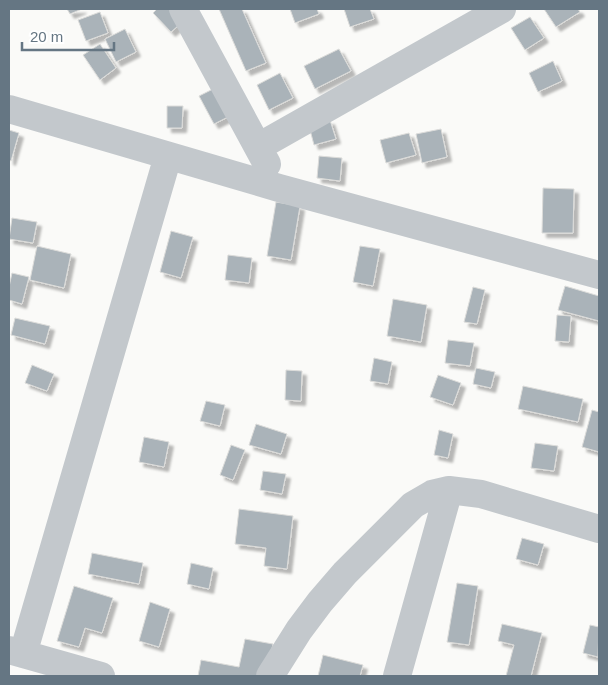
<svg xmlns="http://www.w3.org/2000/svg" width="608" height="685" viewBox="0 0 608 685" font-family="Arial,sans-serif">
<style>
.building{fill:#aab3b9;stroke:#dcdcda;filter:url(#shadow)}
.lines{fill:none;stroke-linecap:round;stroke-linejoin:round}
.minor{stroke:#c3c8cc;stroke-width:28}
</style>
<defs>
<filter id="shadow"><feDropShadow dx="4.5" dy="4.5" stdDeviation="1" flood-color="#0004"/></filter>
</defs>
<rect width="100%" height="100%" fill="#fafaf8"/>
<path class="building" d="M 67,9 L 82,9 L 70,14 Z
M 157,9 L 178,9 L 187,18 L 171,32 L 153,13 Z
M 219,9 L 242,9 L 266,63 L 246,71 Z
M 290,9 L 317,9 L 319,14 L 295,23 Z
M 344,9 L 370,9 L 374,19 L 350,27 Z
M 544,9 L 578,9 L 580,12 L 556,27 Z
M 100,12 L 108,33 L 86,41 L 78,20 Z
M 530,17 L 544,38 L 525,50 L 511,28 Z
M 125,29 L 136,52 L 116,62 L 105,39 Z
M 100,44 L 116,68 L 100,80 L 83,55 Z
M 339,49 L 351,71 L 315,89 L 304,66 Z
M 553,61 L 562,81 L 538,92 L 529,73 Z
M 280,73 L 293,98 L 269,110 L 257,85 Z
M 219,86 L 234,114 L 214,124 L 199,96 Z
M 167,106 L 183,106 L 182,128 L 167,128 Z
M 330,120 L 336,139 L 314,145 L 309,126 Z
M 441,129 L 447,157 L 422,163 L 416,134 Z
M 9,130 L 19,133 L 11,161 L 9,160 Z
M 409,133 L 416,155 L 386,163 L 380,140 Z
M 319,156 L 342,158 L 340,181 L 317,178 Z
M 543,188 L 574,189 L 573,233 L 542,233 Z
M 276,202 L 300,206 L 291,260 L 267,256 Z
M 12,218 L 37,222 L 33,243 L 9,239 Z
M 171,231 L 193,237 L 181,278 L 160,272 Z
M 37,246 L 71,254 L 64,288 L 30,280 Z
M 360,246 L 380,249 L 373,286 L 353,282 Z
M 228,255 L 252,258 L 249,283 L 225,280 Z
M 12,273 L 29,277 L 22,304 L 9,300 L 9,287 Z
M 565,286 L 599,296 L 599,321 L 558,310 Z
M 473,287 L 485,290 L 477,324 L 464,322 Z
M 393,299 L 427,305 L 421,342 L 387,336 Z
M 557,315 L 571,316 L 569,342 L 555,341 Z
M 15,318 L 50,326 L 45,344 L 11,335 Z
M 448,340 L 474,343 L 470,366 L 445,363 Z
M 374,358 L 392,362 L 388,384 L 370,381 Z
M 32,365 L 54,374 L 47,391 L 25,383 Z
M 476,368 L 495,372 L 491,388 L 473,384 Z
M 286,370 L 302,371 L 301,401 L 285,400 Z
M 438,375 L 461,383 L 453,405 L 430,397 Z
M 523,386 L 583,399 L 578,422 L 518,409 Z
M 206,401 L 225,405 L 220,426 L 200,421 Z
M 592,410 L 599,412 L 599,452 L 582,447 Z
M 256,424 L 287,434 L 281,454 L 249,445 Z
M 439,430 L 453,434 L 448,458 L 434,455 Z
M 144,437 L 169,442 L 164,467 L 139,462 Z
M 535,443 L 558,446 L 554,471 L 531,468 Z
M 231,445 L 245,450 L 233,480 L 220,475 Z
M 263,471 L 286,474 L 282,494 L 260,490 Z
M 239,509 L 293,516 L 287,569 L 264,566 L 266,548 L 235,544 Z
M 522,538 L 544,544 L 538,565 L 516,559 Z
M 92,553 L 143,563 L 139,584 L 88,574 Z
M 191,563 L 213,568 L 209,589 L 187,584 Z
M 457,583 L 478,586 L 469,645 L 447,642 Z
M 74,586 L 113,598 L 102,633 L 85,628 L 79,647 L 57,641 Z
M 150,602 L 170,609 L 159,647 L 139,641 Z
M 502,624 L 542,633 L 531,676 L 506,676 L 514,645 L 498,641 Z
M 590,625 L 599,627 L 598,657 L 583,653 Z
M 245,639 L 273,644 L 266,676 L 198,676 L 201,660 L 239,667 Z
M 323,655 L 363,665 L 360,676 L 318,676 Z"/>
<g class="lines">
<path class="minor" d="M 183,9 L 267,164
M 9,109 L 279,188 L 599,275
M 258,147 L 502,9
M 9,650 L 101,676
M 23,654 L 168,156
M 270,676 L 299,630 L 320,602 L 345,573 L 413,505 L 432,494 L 449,490 L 481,494 L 599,529
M 397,676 L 449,490"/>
</g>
<rect width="608" height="685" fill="none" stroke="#657683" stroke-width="20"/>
<path d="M22 42v8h92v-8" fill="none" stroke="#657683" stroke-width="2.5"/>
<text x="30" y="42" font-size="15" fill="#657683" stroke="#ffffff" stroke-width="4" paint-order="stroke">20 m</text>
</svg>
